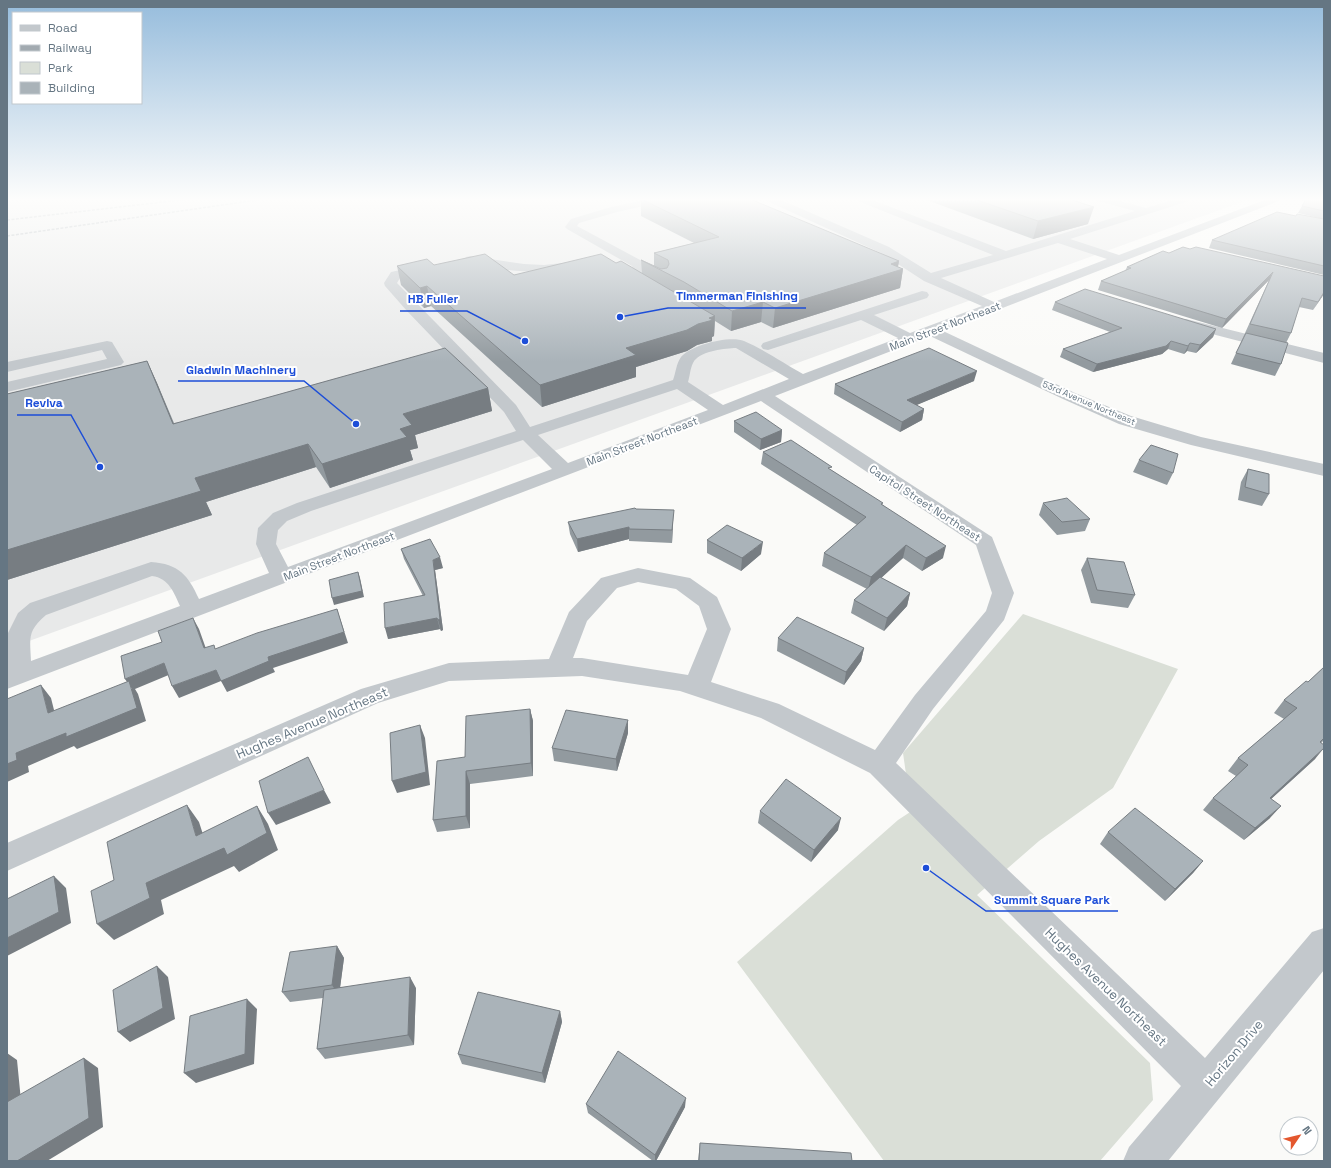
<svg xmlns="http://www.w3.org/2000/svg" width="1331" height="1168" viewBox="0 0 1331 1168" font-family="'Space Grotesk',sans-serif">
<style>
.built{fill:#e8e9e9}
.green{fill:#dadfd7}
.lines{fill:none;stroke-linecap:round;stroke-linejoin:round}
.minor{fill:#c3c8cc;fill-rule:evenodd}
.rail{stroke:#a2aab0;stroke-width:1.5;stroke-dasharray:3 1.5;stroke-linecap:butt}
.wall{fill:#929a9f}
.shaded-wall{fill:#777d82}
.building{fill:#aab3b9;stroke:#777d82}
.labels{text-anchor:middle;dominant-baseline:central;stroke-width:4;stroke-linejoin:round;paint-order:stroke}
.far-street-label{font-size:9px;fill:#657683;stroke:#fff}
.street-label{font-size:11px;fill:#657683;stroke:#fff}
.near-street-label{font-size:13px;fill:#657683;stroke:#fff}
.leader{fill:none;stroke:#1d4ed8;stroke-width:1.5}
.callout-dot{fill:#1d4ed8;stroke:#fff;stroke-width:1.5}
.callout-label{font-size:12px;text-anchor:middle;font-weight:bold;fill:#1d4ed8;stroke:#fff;stroke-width:4;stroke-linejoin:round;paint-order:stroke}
</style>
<rect width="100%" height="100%" fill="#fafaf8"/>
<path class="built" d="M 7,199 L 1250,199 L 7,649 Z"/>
<path class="green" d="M 1023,614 L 1178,669 L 1113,788 L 1039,841 L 977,895 L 1150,1063 L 1153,1100 L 1100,1161 L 884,1161 L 737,962 L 898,820 L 930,799 L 907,781 L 903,753 Z"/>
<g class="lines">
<path class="minor" d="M 649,199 L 667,199 L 666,201 L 617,212 L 579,223 L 577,226 L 642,261 L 646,269 L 672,283 L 674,286 L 672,289 L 667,290 L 636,274 L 632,266 L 567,229 L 565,227 L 571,219 L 611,207 Z
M 766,199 L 779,199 L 889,247 L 931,273 L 993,255 L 858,201 L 857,199 L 870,199 L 1006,251 L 1135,211 L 1098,201 L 1097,199 L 1112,199 L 1146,208 L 1176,199 L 1190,199 L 1189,201 L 1070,239 L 1119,255 L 1267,199 L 1280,199 L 1279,201 L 943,331 L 1075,393 L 1131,416 L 1201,437 L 1324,464 L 1324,476 L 1191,445 L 1119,424 L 1063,399 L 930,336 L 775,396 L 992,537 L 1014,593 L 1004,620 L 933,709 L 896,763 L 1205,1058 L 1312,932 L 1324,928 L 1324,970 L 1168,1161 L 1123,1161 L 1129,1147 L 1181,1086 L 870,773 L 761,718 L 680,691 L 582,676 L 449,681 L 378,703 L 7,871 L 7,843 L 361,689 L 449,663 L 549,659 L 569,612 L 601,578 L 638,568 L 690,578 L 717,597 L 731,629 L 711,682 L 779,704 L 875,750 L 915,695 L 986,611 L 992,593 L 976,545 L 761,401 L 7,689 L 7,635 L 18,613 L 30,603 L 151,562 C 179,564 188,575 199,599 L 269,573 L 256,544 L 258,528 L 273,513 L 297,503 L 516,431 L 504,412 L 407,311 L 385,286 L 384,283 L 391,272 L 429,264 L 433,265 L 435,268 L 433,271 L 400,278 L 397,283 L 516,405 L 530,427 L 673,380 C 676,372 676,364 681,357 C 691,345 730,335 744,341 C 763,349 785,364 803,374 L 898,338 L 861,320 L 768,350 L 763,349 L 761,346 L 763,343 L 922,291 L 927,292 L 929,295 L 927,298 L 874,315 L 910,333 L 982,306 L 924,281 L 881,253 L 767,201 ZM 1058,243 L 1107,259 L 994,302 L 941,278 ZM 734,348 L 736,348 L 789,379 L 723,405 L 688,382 C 690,376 690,369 693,363 C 699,351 722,349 734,348 ZM 677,389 L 708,410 L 568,463 L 538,435 ZM 523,440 L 552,469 L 288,567 L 276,544 L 278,530 L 287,521 L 311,511 ZM 152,576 C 169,578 174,593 180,606 L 31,661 C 30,638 27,631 46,615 ZM 638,582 L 676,589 L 699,606 L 707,629 L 688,675 L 582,658 L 573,658 L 587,621 L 617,588 Z
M 470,256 L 524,264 L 544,265 L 571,262 L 575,263 L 577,266 L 575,269 L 571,270 C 536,274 500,271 466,263 L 464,260 L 466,257 Z
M 1186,319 L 1324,353 L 1324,363 L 1181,326 L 1179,323 L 1181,320 Z
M 107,341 L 112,342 L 124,362 L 121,365 L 7,392 L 7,382 L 107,359 L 102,350 L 7,372 L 7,362 Z"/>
<path class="rail" d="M 7,220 L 189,199
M 7,236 L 264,199"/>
</g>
<path class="wall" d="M 641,199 L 899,261 L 898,267 L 903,269 L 900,288 L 773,328 L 761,322 L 731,331 L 715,321 L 714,336 L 712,337 L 712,341 L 697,345 L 687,351 L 636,367 L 636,377 L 542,407 L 431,306 L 424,308 L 401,285 L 397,266 L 434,265 L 514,275 L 616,263 L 642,273 L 641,260 L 654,266 L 654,253 L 694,243 L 641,216 Z
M 924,199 L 1069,199 L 1088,224 L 1033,239 Z
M 1324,199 L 1324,275 L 1209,248 L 1212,240 L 1296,216 L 1323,219 L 1298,213 L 1302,206 Z
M 1183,247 L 1324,294 L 1313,310 L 1299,307 L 1291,333 L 1286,343 L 1281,364 L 1275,376 L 1231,364 L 1269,280 L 1222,328 L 1098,290 L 1101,281 L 1125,271 L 1127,267 L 1169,253 Z
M 1055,302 L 1216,329 L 1213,337 L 1196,353 L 1187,351 L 1184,354 L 1168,349 L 1162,354 L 1093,372 L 1060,357 L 1063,349 L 1110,332 L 1052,310 Z
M 147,361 L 157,383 L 174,423 L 488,388 L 492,411 L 415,435 L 418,448 L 410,450 L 413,460 L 330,488 L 316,467 L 206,502 L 212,515 L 7,580 L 7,394 Z
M 974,381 L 916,405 L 924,409 L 922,420 L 900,432 L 834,394 L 835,384 Z
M 734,421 L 782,430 L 781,442 L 760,450 L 734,432 Z
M 763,452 L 831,470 L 883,505 L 943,558 L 922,571 L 903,558 L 881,578 L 910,593 L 907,606 L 884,631 L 851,613 L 854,600 L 867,589 L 822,566 L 824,553 L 857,525 L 761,464 Z
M 1139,460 L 1173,473 L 1167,485 L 1133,472 Z
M 1248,469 L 1269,494 L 1262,506 L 1238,500 L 1241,482 Z
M 1043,503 L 1090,519 L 1085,531 L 1057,535 L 1039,515 Z
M 636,509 L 673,522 L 672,543 L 629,541 L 629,539 L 578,552 L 570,534 L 568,522 Z
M 707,540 L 761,554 L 741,571 L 707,553 Z
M 401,549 L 443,568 L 435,570 L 443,630 L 441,631 L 440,629 L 388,639 L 423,596 L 404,559 Z
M 1087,558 L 1135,595 L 1128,608 L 1091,603 L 1081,570 Z
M 778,638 L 864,648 L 861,661 L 844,685 L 777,651 Z
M 1324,667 L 1324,740 L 1321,743 L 1315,759 L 1271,799 L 1270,818 L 1244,840 L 1203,810 L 1213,798 L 1236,776 L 1228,771 L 1238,758 L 1284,719 L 1274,713 L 1284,700 L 1308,682 Z
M 530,709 L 533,721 L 533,776 L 470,784 L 470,828 L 437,832 L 433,820 L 465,757 Z
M 628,720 L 628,733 L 617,771 L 554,761 L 552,748 Z
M 760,811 L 838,830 L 811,862 L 758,823 Z
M 1108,832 L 1203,861 L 1193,873 L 1165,901 L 1100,844 Z
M 337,946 L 344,958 L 340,987 L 416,988 L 414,1045 L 325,1059 L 317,1049 L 323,998 L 290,1002 L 282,992 Z
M 560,1011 L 562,1022 L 545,1083 L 462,1064 L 458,1054 Z
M 586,1104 L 685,1107 L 656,1161 L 653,1161 L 588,1113 Z
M 700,1143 L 852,1161 L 698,1161 Z"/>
<path class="shaded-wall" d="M 1094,207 L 1088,224 L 1033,239 L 1038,221 Z
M 899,261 L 897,271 L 903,269 L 900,288 L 773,328 L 775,308 L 891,264 Z
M 1273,272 L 1269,280 L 1222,328 L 1226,319 Z
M 427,286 L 431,306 L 424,308 L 420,288 Z
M 1324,292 L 1324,294 L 1313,310 L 1318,302 Z
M 763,302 L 761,322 L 731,331 L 732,311 Z
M 715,316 L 714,336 L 712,337 L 712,341 L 697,345 L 687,351 L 636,367 L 636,377 L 542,407 L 540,385 L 626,348 Z
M 1216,329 L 1213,337 L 1196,353 L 1200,345 Z
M 1171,341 L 1168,349 L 1162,354 L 1093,372 L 1097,364 Z
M 1190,343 L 1187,351 L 1184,354 L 1188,346 Z
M 147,361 L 157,383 L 183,447 L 173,424 Z
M 977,371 L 974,381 L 905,410 L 907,400 Z
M 488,388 L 492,411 L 415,435 L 418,448 L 410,450 L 413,460 L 330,488 L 322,464 L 400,429 L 403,414 Z
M 924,409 L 922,420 L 900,432 L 902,422 Z
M 782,430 L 781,442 L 760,450 L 761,439 Z
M 308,444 L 316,467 L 206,502 L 212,515 L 7,580 L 7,550 L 195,478 Z
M 674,510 L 673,522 L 672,543 L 672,530 Z
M 629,527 L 629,539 L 578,552 L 577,539 Z
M 763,542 L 761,554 L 741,571 L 742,558 Z
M 906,545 L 903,558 L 868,590 L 871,577 Z
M 946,546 L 943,558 L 922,571 L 926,558 Z
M 440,557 L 443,568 L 435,570 L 443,630 L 441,631 L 438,620 L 433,560 Z
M 358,572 L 360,578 L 364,597 L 334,605 L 332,598 Z
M 910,593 L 907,606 L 884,631 L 887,618 Z
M 337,609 L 348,643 L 273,668 L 275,672 L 227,692 L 221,681 L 179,698 L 172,686 L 216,670 L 268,657 Z
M 193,618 L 199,629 L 210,660 L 204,648 Z
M 437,618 L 440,629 L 388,639 L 385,628 Z
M 864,648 L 861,661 L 844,685 L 846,672 Z
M 164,663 L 171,674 L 135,689 L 138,694 L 146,721 L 77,749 L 74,746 L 28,766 L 29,772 L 7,782 L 7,764 L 16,753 L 132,689 L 125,679 Z
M 41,685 L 51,698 L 58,726 L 48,713 Z
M 530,709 L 533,721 L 533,776 L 531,763 Z
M 628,720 L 628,733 L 617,771 L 616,759 Z
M 420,725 L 425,738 L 430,785 L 397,793 L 392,781 Z
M 1324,748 L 1315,759 L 1259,810 L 1270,798 Z
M 466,771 L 470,784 L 470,828 L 466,816 Z
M 324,790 L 331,803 L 276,825 L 268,813 Z
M 187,805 L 199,822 L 209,853 L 196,836 Z
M 257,806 L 268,824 L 278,850 L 239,872 L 234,866 L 161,900 L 164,914 L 114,940 L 97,924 L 146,883 Z
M 1281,806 L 1270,818 L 1244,840 L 1255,828 Z
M 841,818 L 838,830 L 811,862 L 814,850 Z
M 1203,861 L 1193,873 L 1165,901 L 1175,889 Z
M 54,876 L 66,888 L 71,923 L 7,956 L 7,938 Z
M 337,946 L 344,958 L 339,996 L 332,985 Z
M 157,966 L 168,977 L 175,1019 L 130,1042 L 118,1032 Z
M 410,977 L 416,988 L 414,1045 L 408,1035 Z
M 247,999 L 257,1009 L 254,1064 L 196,1083 L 184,1073 Z
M 560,1011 L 562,1022 L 545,1083 L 542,1073 Z
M 7,1053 L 17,1060 L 22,1111 L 7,1102 Z
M 84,1058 L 98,1068 L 103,1127 L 47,1161 L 17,1161 Z
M 686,1098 L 685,1107 L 656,1161 L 655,1161 L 655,1155 Z"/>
<path class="building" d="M 641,199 L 750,199 L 899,261 L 891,264 L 903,269 L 775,308 L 763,302 L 732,311 L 684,282 L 641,260 L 661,269 L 667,268 L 669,264 L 668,260 L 654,253 L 719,237 Z
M 974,199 L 1069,199 L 1094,207 L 1038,221 Z
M 1306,199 L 1324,199 L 1324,211 L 1302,206 Z
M 1277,212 L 1296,216 L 1297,214 L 1324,219 L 1324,266 L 1212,240 Z
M 1183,247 L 1190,249 L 1196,247 L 1324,276 L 1324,292 L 1318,302 L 1302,298 L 1291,333 L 1250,324 L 1273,272 L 1226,319 L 1101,281 L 1131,268 L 1127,267 L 1163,251 L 1169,253 Z
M 485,254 L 514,275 L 601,254 L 616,263 L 621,261 L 715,316 L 709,318 L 713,320 L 698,324 L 687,330 L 626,348 L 636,355 L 540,385 L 427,286 L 420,288 L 397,266 L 427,259 L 434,265 Z
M 1085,289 L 1216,329 L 1200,345 L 1190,343 L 1188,346 L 1171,341 L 1166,346 L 1097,364 L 1063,349 L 1122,328 L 1055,302 Z
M 1246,333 L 1288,343 L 1281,364 L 1236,353 Z
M 445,348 L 488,388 L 403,414 L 412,425 L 400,429 L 407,437 L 322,464 L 308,444 L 195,478 L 201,491 L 7,550 L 7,394 L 147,361 L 173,424 Z
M 929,348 L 977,371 L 907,400 L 924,409 L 902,422 L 835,384 Z
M 756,412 L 782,430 L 761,439 L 734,421 Z
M 791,440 L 832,467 L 828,468 L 883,503 L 881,504 L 946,546 L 926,558 L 906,545 L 871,577 L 824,553 L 866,517 L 763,452 Z
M 1151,445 L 1178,454 L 1173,473 L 1139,460 Z
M 1248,469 L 1269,474 L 1269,494 L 1245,487 Z
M 1067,498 L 1090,519 L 1062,522 L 1043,503 Z
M 635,508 L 636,509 L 674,510 L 672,530 L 629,529 L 629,527 L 577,539 L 568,522 Z
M 727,525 L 763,542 L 742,558 L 707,540 Z
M 430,539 L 440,557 L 433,560 L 440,619 L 438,620 L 437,618 L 385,628 L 384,603 L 425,595 L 401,549 Z
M 1087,558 L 1124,562 L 1135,595 L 1097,590 Z
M 358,572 L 362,591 L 332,598 L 329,580 Z
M 880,577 L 910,593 L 887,618 L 854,600 Z
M 337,609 L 344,632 L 268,657 L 269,661 L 221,681 L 216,670 L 172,686 L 164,663 L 125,679 L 121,656 L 162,642 L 158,631 L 193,618 L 204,648 L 214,645 L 215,649 L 257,633 Z
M 797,617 L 864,648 L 846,672 L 778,638 Z
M 1324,667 L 1324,738 L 1320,742 L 1324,745 L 1324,748 L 1270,798 L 1281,806 L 1255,828 L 1213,798 L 1248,765 L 1238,758 L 1297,708 L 1284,700 L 1306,681 L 1308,682 Z
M 129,681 L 137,708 L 66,737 L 66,733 L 16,753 L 17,760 L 7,764 L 7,699 L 41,685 L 48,713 Z
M 530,709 L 531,763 L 466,771 L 466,816 L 433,820 L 437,761 L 465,757 L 466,716 Z
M 566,710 L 628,720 L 616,759 L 552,748 Z
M 420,725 L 426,772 L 392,781 L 390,733 Z
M 308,757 L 324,790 L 268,813 L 259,781 Z
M 786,779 L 841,818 L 814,850 L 760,811 Z
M 187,805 L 196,836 L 257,806 L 267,833 L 227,855 L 224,848 L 146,883 L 150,898 L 97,924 L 91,891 L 114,880 L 107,842 Z
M 1135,808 L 1203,861 L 1175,889 L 1108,832 Z
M 54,876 L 59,912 L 7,938 L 7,899 Z
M 337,946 L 332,985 L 282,992 L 290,952 Z
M 157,966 L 163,1008 L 118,1032 L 113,990 Z
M 410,977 L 408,1035 L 317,1049 L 324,990 Z
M 478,992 L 560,1011 L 542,1073 L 458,1054 Z
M 247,999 L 245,1054 L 184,1073 L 190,1016 Z
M 618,1051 L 686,1098 L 655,1155 L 586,1104 Z
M 84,1058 L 89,1118 L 17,1161 L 7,1161 L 7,1102 Z
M 700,1143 L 851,1153 L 852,1161 L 699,1161 Z"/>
<linearGradient id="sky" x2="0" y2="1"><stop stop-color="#96bcdc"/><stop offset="0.55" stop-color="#fdfdfc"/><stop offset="1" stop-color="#fdfdfc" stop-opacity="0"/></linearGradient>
<rect width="1331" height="362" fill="url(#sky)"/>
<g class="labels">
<g class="far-street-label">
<text transform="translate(1089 403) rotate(23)">53rd Avenue Northeast</text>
</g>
<g class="street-label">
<text transform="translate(945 326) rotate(-21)">Main Street Northeast</text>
<text transform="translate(642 441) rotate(-21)">Main Street Northeast</text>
<text transform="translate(925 503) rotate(33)">Capitol Street Northeast</text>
<text transform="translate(339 556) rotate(-21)">Main Street Northeast</text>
</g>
<g class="near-street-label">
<text transform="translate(312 723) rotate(-23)">Hughes Avenue Northeast</text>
<text transform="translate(1106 987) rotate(44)">Hughes Avenue Northeast</text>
<text transform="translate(1234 1053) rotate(-50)">Horizon Drive</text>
</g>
</g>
<path class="leader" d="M620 317L668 308H806M525 341L467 311H400M356 424L304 381H178M100 467L71 415H17M926 868L986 911H1118"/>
<g class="callout-dot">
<circle cx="620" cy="317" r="4"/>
<circle cx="525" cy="341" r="4"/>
<circle cx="356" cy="424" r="4"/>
<circle cx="100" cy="467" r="4"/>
<circle cx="926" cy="868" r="4"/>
</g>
<g class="callout-label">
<text x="737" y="300">Timmerman Finishing</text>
<text x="433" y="303">HB Fuller</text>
<text x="241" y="374">Gladwin Machinery</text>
<text x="44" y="407">Reviva</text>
<text x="1052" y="904">Summit Square Park</text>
</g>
<rect width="1331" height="1168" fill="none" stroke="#657683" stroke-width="16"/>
<rect x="12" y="12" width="130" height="92" fill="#ffffff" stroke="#c1c8cd"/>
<rect x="20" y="25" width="20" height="6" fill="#c3c8cc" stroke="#c1c8cd"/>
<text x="48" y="32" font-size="12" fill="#657683">Road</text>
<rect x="20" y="45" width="20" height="6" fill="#a2aab0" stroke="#c1c8cd"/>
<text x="48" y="52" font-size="12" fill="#657683">Railway</text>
<rect x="20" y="62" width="20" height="12" fill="#dadfd7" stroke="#c1c8cd"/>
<text x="48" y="72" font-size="12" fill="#657683">Park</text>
<rect x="20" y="82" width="20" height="12" fill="#aab3b9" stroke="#c1c8cd"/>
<text x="48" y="92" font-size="12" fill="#657683">Building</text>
<g transform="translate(1299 1136) rotate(55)"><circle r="19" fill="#ffffff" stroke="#c1c8cd"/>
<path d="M0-3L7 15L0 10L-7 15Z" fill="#e4572e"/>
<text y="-6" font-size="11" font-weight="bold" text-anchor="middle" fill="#657683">N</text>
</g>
</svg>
